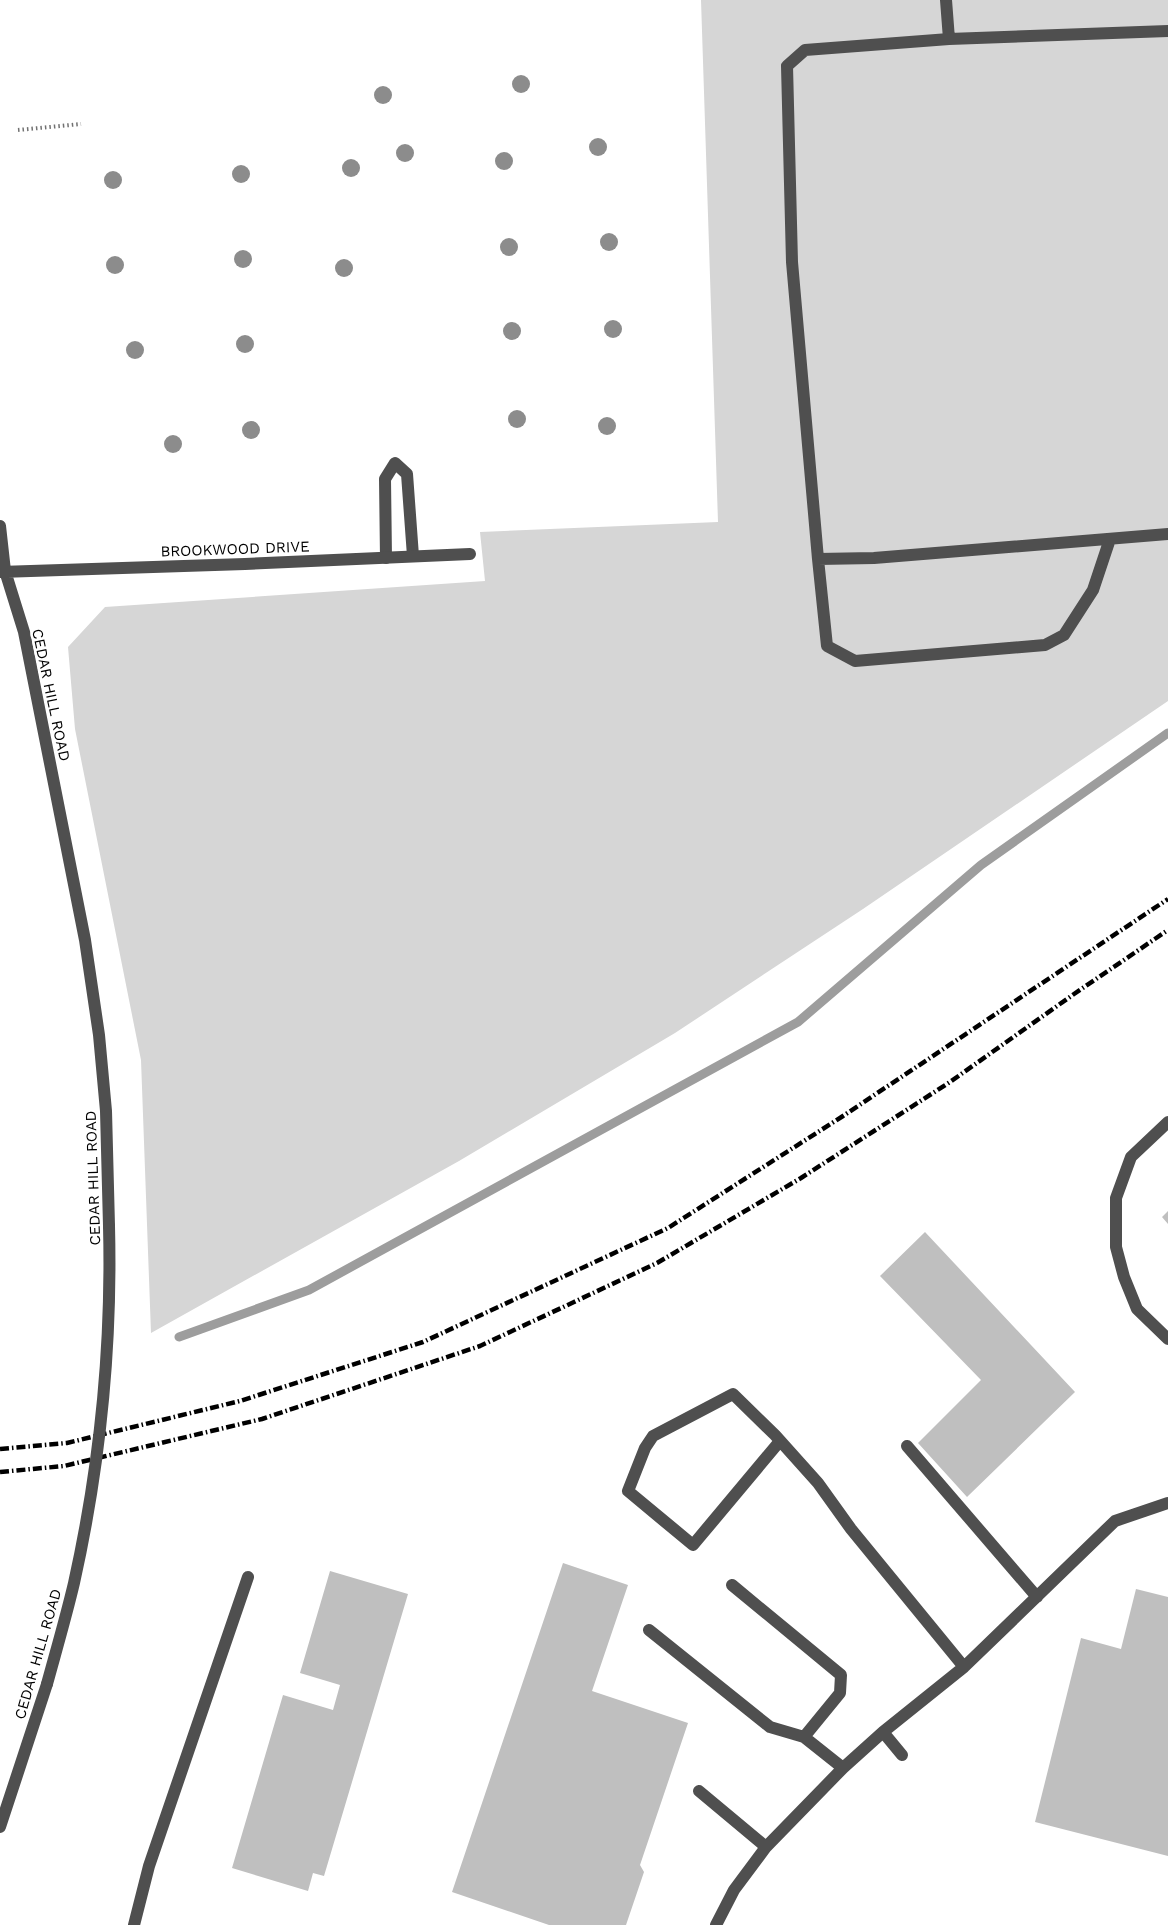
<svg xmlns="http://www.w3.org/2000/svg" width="1168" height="1925" viewBox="0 0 1168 1925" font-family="'Work Sans',sans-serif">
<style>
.green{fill:#d6d6d6}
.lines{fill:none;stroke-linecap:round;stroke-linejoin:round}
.stream{stroke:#9d9d9d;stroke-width:9}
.building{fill:#bfbfbf}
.path{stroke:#717171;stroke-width:4;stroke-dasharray:1.5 3;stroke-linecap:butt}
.lane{stroke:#4f4f4f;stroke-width:12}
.street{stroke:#4f4f4f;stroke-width:12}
.rail{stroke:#000;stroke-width:4.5;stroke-dasharray:9 3 1.5 3;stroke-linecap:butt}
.street-bridge{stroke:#4f4f4f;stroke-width:12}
.tree{fill:#8c8c8c}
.labels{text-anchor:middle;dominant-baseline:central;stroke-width:5;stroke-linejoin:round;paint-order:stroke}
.street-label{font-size:15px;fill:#000;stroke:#fff}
</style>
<rect width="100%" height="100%" fill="#fff"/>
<path class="green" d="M 701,0 L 1168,0 L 1168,701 L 863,909 L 675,1033 L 459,1161 L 151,1333 L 141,1060 L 75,729 L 68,647 L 105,607 L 485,581 L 480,532 L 718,522 Z"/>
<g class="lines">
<path class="stream" d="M 179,1337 L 309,1290 L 798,1022 L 981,865 L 1168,733"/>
</g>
<path class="building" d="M 1168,1211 L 1168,1224 L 1162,1217 Z
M 925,1232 L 1075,1392 L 967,1497 L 918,1443 L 981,1380 L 880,1276 Z
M 563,1563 L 628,1585 L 592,1691 L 688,1723 L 640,1865 L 644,1872 L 626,1925 L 549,1925 L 452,1892 Z
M 330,1571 L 408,1594 L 324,1876 L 313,1873 L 308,1891 L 232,1868 L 283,1695 L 333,1710 L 340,1685 L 300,1673 Z
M 1136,1589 L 1168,1597 L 1168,1856 L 1035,1822 L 1081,1638 L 1121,1649 Z"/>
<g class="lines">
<path class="path" d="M 18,130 L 81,124"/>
<path class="lane" d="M 946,0 L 949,39
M 1168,31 L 949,39 L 805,50 L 787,66 L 792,262 L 818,559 L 874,558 L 1168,534
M 386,558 L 385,479 L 395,463 L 407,474 L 413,556
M 818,559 L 827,646 L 855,661 L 1045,645 L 1064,635 L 1093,590 L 1110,539
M 1168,1122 L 1131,1157 L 1116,1198 L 1116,1247 L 1124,1277 L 1137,1309 L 1168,1339
M 780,1441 L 693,1545 L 628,1491 L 645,1448 L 653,1436 L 733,1394 L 775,1435 L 818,1483 L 851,1529 L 964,1667
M 907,1446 L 1037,1597
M 732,1585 L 841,1675 L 840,1693 L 804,1737
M 649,1630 L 770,1727 L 804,1737 L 843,1768
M 883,1732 L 902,1755
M 699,1791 L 766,1847
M 134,1925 L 149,1866 L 248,1577
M 716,1925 L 734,1890 L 766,1847 L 843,1768 L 883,1732 L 964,1667 L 1115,1521 L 1168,1503"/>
<path class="street" d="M 0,526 L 5,571 L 24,632 L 85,940 L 99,1035 L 106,1111 L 109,1226
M 0,572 L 245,564 L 470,554
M 0,1827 L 47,1684"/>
<path class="rail" d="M 0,1449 L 67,1443 L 240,1401 L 423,1342 L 668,1228 L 843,1116 L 1168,899
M 0,1472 L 64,1466 L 262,1419 L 480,1346 L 574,1302 L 657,1263 L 801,1178 L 950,1082 L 1074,994 L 1168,930"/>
<path class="street-bridge" d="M 47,1684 C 56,1651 66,1617 74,1583 C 100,1466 112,1345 109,1226"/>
</g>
<g class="tree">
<circle cx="521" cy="84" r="9"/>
<circle cx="383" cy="95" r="9"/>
<circle cx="598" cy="147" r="9"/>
<circle cx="405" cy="153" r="9"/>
<circle cx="504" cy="161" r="9"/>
<circle cx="351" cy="168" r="9"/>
<circle cx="241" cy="174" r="9"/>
<circle cx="113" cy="180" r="9"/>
<circle cx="609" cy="242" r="9"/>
<circle cx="509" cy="247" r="9"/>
<circle cx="243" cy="259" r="9"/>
<circle cx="115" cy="265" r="9"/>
<circle cx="344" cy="268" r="9"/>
<circle cx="613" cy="329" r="9"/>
<circle cx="512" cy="331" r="9"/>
<circle cx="245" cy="344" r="9"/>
<circle cx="135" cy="350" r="9"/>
<circle cx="517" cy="419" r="9"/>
<circle cx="607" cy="426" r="9"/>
<circle cx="251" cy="430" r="9"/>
<circle cx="173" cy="444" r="9"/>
</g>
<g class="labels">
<g class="street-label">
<text transform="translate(235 549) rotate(-2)">BROOKWOOD DRIVE</text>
<text transform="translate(51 695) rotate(78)">CEDAR HILL ROAD</text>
<text transform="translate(93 1178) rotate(-92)">CEDAR HILL ROAD</text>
<text transform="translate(38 1654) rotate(-74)">CEDAR HILL ROAD</text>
</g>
</g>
</svg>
